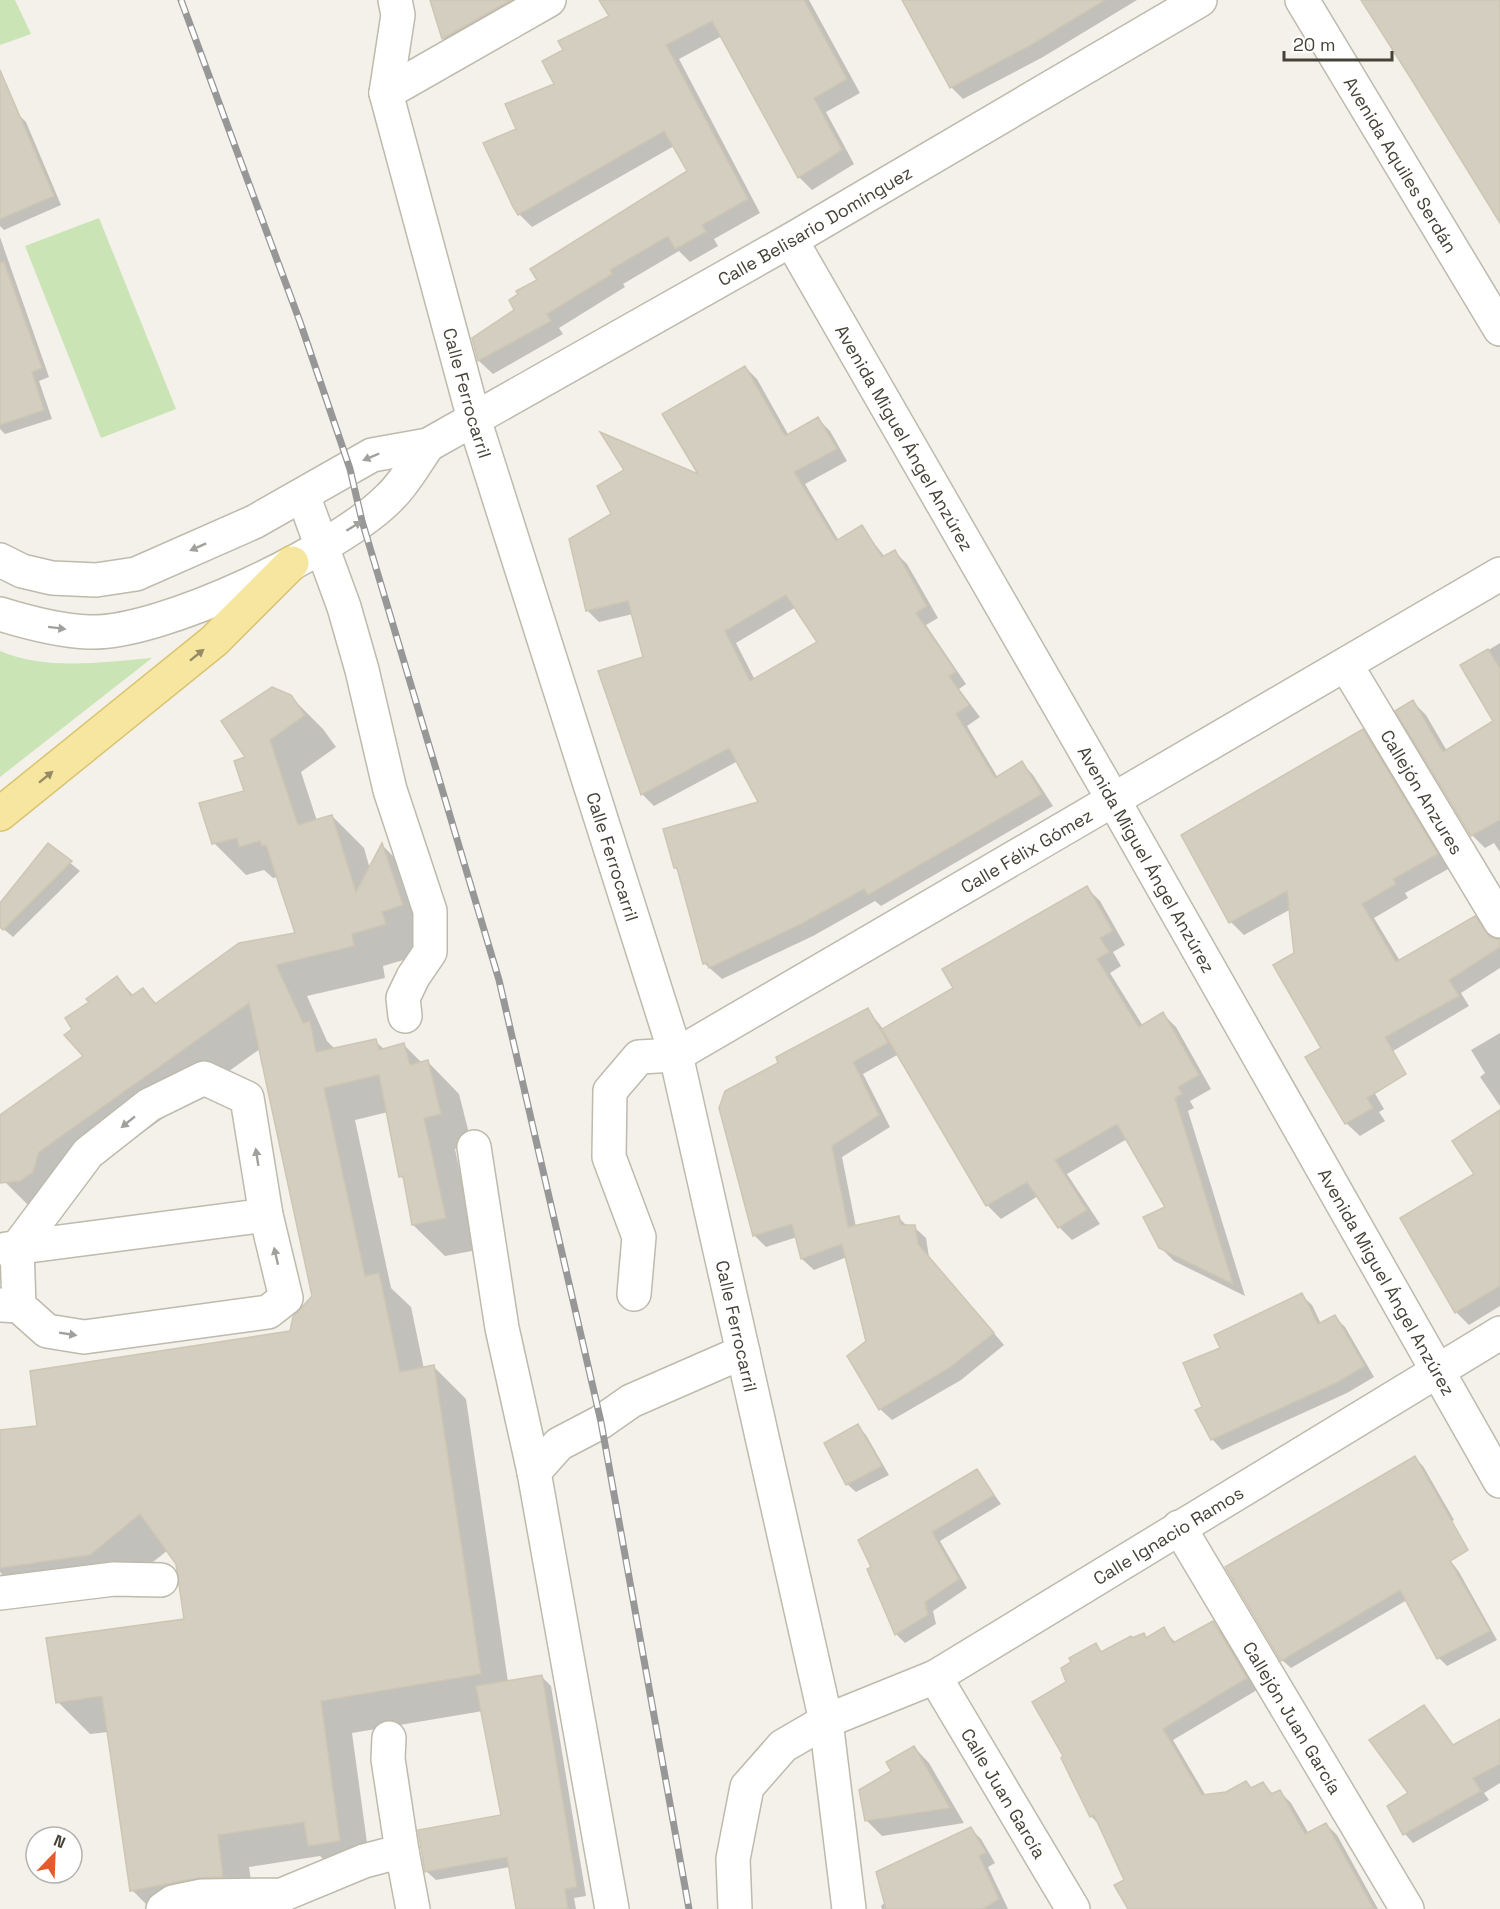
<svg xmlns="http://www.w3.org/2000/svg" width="1500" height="1909" viewBox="0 0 1500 1909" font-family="'Space Grotesk',sans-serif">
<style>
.green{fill:#cbe4b5}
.shadow{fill:#0003;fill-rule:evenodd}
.building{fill:#d4cec0;stroke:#cec6b3;stroke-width:1.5;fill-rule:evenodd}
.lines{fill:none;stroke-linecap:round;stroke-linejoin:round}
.minor-casing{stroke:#bebaac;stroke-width:36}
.major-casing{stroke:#dac470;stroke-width:36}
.minor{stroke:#fff;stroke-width:33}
.major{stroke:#f6e69f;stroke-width:33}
.rail-casing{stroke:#979797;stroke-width:7}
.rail{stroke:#fff;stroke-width:4.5;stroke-dasharray:14;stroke-linecap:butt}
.oneway{fill:#a2a09c}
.oneway2{fill:#958c66}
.labels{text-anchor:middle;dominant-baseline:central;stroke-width:5;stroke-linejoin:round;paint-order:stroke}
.street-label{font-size:18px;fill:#464238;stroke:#fff}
</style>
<rect width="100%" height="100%" fill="#f3f1e9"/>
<path class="green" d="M 0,0 L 15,0 L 31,34 L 0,45 Z
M 99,218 L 176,409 L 101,438 L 25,246 Z
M 0,651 C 47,671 103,662 152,658 L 0,777 Z"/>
<path class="shadow" d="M 431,0 L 550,0 L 458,53 L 443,39 Z
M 646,0 L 809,0 L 860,93 L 826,112 L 854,164 L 812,190 L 799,177 L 722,36 L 679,59 L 760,213 L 714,239 L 718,246 L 690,262 L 679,251 L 623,284 L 625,287 L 559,328 L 563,334 L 493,374 L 479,361 L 473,339 L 516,310 L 539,281 L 689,171 L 674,146 L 532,227 L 519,214 L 518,129 L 556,85 Z
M 904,0 L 1137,0 L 1043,57 L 963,99 L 951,87 Z
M 1362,0 L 1500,0 L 1500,223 Z
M 0,112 L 17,113 L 26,122 L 61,205 L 4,230 L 0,226 Z
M 0,237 L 49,377 L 39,381 L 52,419 L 5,434 L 0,429 Z
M 745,367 L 757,379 L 789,436 L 818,419 L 830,431 L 847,461 L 805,484 L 839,541 L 861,527 L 885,557 L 895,552 L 907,564 L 938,618 L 926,625 L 966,684 L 959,689 L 980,717 L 967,726 L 998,778 L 1022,763 L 1033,775 L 1053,806 L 881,906 L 875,901 L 813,936 L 722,979 L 704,963 L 680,872 L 675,868 L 760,803 L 738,761 L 654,806 L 642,794 L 645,658 L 633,614 L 599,622 L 587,610 L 702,477 ZM 796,607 L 819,643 L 755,680 L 736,643 Z
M 1500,643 L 1500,852 L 1494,843 L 1485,848 L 1472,835 L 1413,702 L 1426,715 L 1447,751 L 1495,722 L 1462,666 Z
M 290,696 L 323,729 L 336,747 L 301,772 L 317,821 L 332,816 L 364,848 L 370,869 L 382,845 L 413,876 L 434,937 L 413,944 L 417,956 L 383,966 L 385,978 L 307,996 L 327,1041 L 336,1050 L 375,1041 L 385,1050 L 404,1045 L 422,1063 L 428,1062 L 459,1094 L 472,1145 L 455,1149 L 477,1250 L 445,1256 L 413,1225 L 406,1181 L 400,1176 L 388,1112 L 355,1120 L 391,1288 L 411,1307 L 424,1369 L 434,1367 L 466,1399 L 508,1682 L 541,1676 L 551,1686 L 586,1896 L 574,1898 L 576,1909 L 517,1909 L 510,1867 L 436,1880 L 426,1871 L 503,1816 L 483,1711 L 352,1733 L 371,1872 L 341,1877 L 320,1856 L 249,1867 L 255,1908 L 151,1909 L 132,1890 L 108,1732 L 90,1734 L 58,1702 L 186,1620 L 177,1563 L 168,1550 L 123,1586 L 28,1600 L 0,1572 L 0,1432 L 38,1427 L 291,1332 L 314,1297 L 260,1049 L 71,1184 L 30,1207 L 0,1177 L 0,1117 L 85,1056 L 74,1030 L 91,1002 L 117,978 L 134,996 L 143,990 L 157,1004 L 297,934 L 278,877 L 273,878 L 264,870 L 246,875 L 214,843 L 246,792 L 247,758 Z
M 1363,731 L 1376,744 L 1450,868 L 1405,893 L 1408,898 L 1374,918 L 1400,961 L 1475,918 L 1494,940 L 1500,941 L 1500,968 L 1461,993 L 1469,1006 L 1361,1070 L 1384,1109 L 1379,1112 L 1385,1121 L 1360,1136 L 1346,1123 L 1323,1048 L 1296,954 L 1291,909 L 1244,935 L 1231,922 L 1183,836 Z
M 48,845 L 80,871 L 13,937 L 0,926 L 0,905 Z
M 1087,888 L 1100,901 L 1125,945 L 1113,952 L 1121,966 L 1110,973 L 1143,1026 L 1163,1014 L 1176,1027 L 1211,1089 L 1190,1101 L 1194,1108 L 1188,1111 L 1245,1296 L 1174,1261 L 1160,1247 L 1168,1207 L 1127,1139 L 1067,1174 L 1100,1224 L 1072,1240 L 1059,1227 L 1038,1196 L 1001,1219 L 987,1205 L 899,1054 L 863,1074 L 890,1127 L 842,1157 L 856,1227 L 898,1217 L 908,1227 L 914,1227 L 926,1238 L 929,1257 L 1004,1345 L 961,1380 L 892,1420 L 880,1409 L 847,1257 L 814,1270 L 802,1259 L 797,1237 L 766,1247 L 755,1236 L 721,1108 L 779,1063 L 868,1010 L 884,1030 L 955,988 Z
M 1500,1033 L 1500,1106 L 1480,1077 L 1485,1073 L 1471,1050 Z
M 1500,1112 L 1500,1306 L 1469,1325 L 1456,1312 L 1476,1175 Z
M 1301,1295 L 1312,1305 L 1321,1324 L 1335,1317 L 1345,1327 L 1374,1377 L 1347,1393 L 1222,1450 L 1212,1439 L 1204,1408 L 1222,1349 Z
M 857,1426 L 866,1435 L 889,1475 L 856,1492 L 847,1484 Z
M 1415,1458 L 1423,1466 L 1454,1520 L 1430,1533 L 1459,1572 L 1497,1640 L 1447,1666 L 1439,1658 L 1407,1600 L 1291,1668 L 1282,1660 Z
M 977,1471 L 1001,1504 L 940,1541 L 967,1588 L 933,1611 L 936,1624 L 905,1643 L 896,1634 L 869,1569 Z
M 1213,1623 L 1224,1634 L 1257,1690 L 1173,1740 L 1206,1796 L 1252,1789 L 1263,1784 L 1274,1795 L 1280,1792 L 1291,1803 L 1309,1834 L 1326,1824 L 1337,1835 L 1378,1909 L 1130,1909 L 1126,1880 L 1101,1827 L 1091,1816 L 1065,1757 L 1068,1683 L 1096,1645 L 1103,1653 L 1144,1635 L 1147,1639 L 1163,1629 L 1176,1643 Z
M 1424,1707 L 1454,1746 L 1500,1720 L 1500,1783 L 1484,1793 L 1489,1800 L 1413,1843 L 1405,1834 L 1389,1806 L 1411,1794 Z
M 914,1747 L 929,1763 L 964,1823 L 882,1836 L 866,1820 L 893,1772 Z
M 971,1829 L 981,1839 L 995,1863 L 988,1867 L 1008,1909 L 882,1909 L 881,1906 Z"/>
<path class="building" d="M 430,0 L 511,0 L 442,39 Z
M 599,0 L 804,0 L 847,79 L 814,98 L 842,150 L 798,178 L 712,21 L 666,45 L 748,199 L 702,225 L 706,232 L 675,249 L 668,236 L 610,270 L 612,274 L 547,314 L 551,321 L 478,361 L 472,338 L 514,310 L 509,300 L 518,294 L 516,291 L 537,280 L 530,269 L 687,171 L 664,131 L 518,215 L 513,207 L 483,143 L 516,129 L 505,104 L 554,84 L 542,61 L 563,50 L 558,41 L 609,16 Z
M 902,0 L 1105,0 L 1031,45 L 950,88 Z
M 1361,0 L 1500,0 L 1500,223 L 1410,77 Z
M 0,70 L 54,196 L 0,219 Z
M 4,262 L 42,368 L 32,372 L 44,410 L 0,425 L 0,263 Z
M 745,366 L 785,436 L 818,417 L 837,449 L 794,472 L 836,541 L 862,525 L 882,557 L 895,550 L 927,606 L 916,613 L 956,672 L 949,676 L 969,705 L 956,714 L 995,778 L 1022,761 L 1042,794 L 868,895 L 864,889 L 801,924 L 709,968 L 707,963 L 703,964 L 677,868 L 674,868 L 663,829 L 758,802 L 729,748 L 641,795 L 598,671 L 643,657 L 628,601 L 586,611 L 569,539 L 611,514 L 597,486 L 624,470 L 600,432 L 698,474 L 662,414 ZM 786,595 L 817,642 L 750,681 L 725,631 Z
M 1488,649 L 1500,668 L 1500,820 L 1471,836 L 1395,711 L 1413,700 L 1443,752 L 1493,721 L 1460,665 Z
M 272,687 L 291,695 L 305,715 L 270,740 L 298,825 L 332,815 L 356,892 L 382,843 L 403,905 L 382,912 L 386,924 L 352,934 L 354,946 L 276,965 L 303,1023 L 310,1021 L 316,1052 L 376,1039 L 379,1050 L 404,1043 L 410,1065 L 428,1060 L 441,1114 L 424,1118 L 446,1218 L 412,1225 L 403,1176 L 399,1177 L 379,1075 L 324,1088 L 365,1276 L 379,1273 L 400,1372 L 434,1365 L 481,1674 L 321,1701 L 340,1841 L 308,1846 L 304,1822 L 218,1835 L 223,1877 L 198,1878 L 130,1891 L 102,1696 L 56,1703 L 46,1638 L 184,1619 L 176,1564 L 140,1514 L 90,1555 L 0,1568 L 0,1430 L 37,1426 L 30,1371 L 290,1331 L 293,1317 L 312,1296 L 249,1003 L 39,1152 L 33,1172 L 20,1181 L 0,1183 L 0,1115 L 83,1056 L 64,1035 L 72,1029 L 65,1018 L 89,1002 L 86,999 L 117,976 L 131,996 L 143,988 L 155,1004 L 239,943 L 295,933 L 266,845 L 262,846 L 260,841 L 239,847 L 237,838 L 212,844 L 199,803 L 244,791 L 234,761 L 245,757 L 221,721 Z
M 1363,729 L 1438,854 L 1393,879 L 1396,884 L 1362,904 L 1396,962 L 1475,916 L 1490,937 L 1500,940 L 1500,947 L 1449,980 L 1459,996 L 1385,1037 L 1406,1074 L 1367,1098 L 1373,1108 L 1345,1124 L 1305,1057 L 1321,1048 L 1273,965 L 1294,953 L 1287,891 L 1229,923 L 1181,835 Z
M 48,843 L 72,861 L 3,930 L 0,927 L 0,903 Z
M 1087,886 L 1113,931 L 1100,938 L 1109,952 L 1097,959 L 1139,1027 L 1163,1012 L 1199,1075 L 1178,1087 L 1182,1094 L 1175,1098 L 1233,1284 L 1159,1248 L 1143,1217 L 1165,1207 L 1117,1124 L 1055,1160 L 1087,1210 L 1058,1228 L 1027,1182 L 986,1206 L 882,1029 L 953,988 L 942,969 Z
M 868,1008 L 888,1043 L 853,1062 L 879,1115 L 832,1146 L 848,1227 L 899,1216 L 901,1225 L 915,1225 L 918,1244 L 994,1333 L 949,1368 L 879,1410 L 847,1356 L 866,1341 L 842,1244 L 801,1259 L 792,1224 L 753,1236 L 719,1108 L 725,1091 L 778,1063 L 776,1057 Z
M 1500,1110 L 1500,1286 L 1455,1313 L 1400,1218 L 1474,1174 L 1452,1141 Z
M 1302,1293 L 1318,1324 L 1335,1315 L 1365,1366 L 1336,1383 L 1211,1440 L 1195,1410 L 1202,1407 L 1183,1363 L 1220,1348 L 1214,1335 Z
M 858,1424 L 882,1466 L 846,1485 L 824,1443 Z
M 1415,1456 L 1468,1550 L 1450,1561 L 1490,1631 L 1437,1659 L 1400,1590 L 1281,1661 L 1225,1567 Z
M 977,1469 L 994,1495 L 932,1532 L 959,1579 L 925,1602 L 928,1615 L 895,1635 L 867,1569 L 871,1567 L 858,1540 Z
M 1213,1621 L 1247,1678 L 1163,1729 L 1202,1795 L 1226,1792 L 1246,1781 L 1251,1788 L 1263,1782 L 1271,1794 L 1280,1790 L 1305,1834 L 1326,1823 L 1374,1909 L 1128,1909 L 1114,1885 L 1124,1880 L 1094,1815 L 1090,1817 L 1061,1758 L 1063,1756 L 1032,1702 L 1066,1682 L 1061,1668 L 1071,1662 L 1069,1658 L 1096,1643 L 1101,1652 L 1131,1636 L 1132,1638 L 1144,1633 L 1146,1638 L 1164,1627 L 1173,1643 Z
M 542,1675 L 577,1887 L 565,1889 L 568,1909 L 516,1909 L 507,1857 L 425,1872 L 418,1830 L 501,1815 L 476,1686 Z
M 1424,1705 L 1453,1745 L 1500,1719 L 1500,1764 L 1473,1778 L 1481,1791 L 1403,1835 L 1387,1806 L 1408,1793 L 1369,1740 Z
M 914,1746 L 950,1808 L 865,1821 L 859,1790 L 891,1771 L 886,1762 Z
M 971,1827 L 986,1853 L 979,1856 L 999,1899 L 983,1909 L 886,1909 L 876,1872 Z"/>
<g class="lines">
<g class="minor-casing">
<g id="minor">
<path id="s1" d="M 395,0 L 398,15 L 386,93 L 474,419 L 676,1055 L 826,1721 L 849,1909"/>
<path id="s2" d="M 1302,0 L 1500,329"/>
<path d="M 386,93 L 549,0"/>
<path id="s3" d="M 791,240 L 1114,801 L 1500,1481"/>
<path d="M 303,495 L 344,607 L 362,670 L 390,790 L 430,911 L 430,952 L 413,977 L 403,998 L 405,1016"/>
<path id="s4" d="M 0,560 L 22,571 L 52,578 L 96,580 L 136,574 L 254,522 L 372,455 L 428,445 L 791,240 L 1200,0"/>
<path d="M 0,614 C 29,623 59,631 89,632 C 161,635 340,549 390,497 C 405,483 416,462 428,445"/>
<path id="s5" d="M 1346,665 L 1500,921"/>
<path d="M 474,1147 L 502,1328 L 534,1472"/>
<path d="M 6,1249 L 266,1215"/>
<path id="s6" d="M 634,1294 L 639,1237 L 609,1157 L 610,1091 L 639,1057 L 676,1055 L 1500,574"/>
<path d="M 0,1305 L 19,1306 L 47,1331 L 84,1337 L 268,1312 L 286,1298 L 266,1215 L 247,1098 L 204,1078 L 149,1105 L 88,1153 L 17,1248 L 19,1306"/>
<path id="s7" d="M 1179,1527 L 1407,1909"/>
<path d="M 0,1593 L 114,1579 L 161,1580"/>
<path id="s8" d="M 935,1677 L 1073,1909"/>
<path d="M 402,1851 L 413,1909"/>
<path d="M 163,1909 L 173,1902 L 202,1896 L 282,1895 L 364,1861 L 402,1851 L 388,1759 L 389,1738"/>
<path d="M 612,1909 L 534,1472 L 559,1444 L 601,1422 L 631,1401 L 743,1352"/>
<path id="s9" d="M 735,1909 L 733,1859 L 747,1787 L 783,1746 L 826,1721 L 935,1677 L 1500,1333"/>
</g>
</g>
<g class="major-casing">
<path id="major" d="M 0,814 L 214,641 L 292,563"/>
</g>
<use href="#minor" class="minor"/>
<use href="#major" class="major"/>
<g class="rail-casing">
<path id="rail" d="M 181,0 L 300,322 L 350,469 L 362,521 L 499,980 L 601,1422 L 689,1909"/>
</g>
<use href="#rail" class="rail"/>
</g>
<defs><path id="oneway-solid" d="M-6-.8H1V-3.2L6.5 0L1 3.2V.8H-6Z" transform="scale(1.5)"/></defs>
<g class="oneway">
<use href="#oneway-solid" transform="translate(371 457) rotate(157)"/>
<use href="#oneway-solid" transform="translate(354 526) rotate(-32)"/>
<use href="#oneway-solid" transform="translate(198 547) rotate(156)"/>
<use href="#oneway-solid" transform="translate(57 628) rotate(7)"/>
<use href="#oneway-solid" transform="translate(128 1122) rotate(141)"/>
<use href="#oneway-solid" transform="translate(257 1157) rotate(-99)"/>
<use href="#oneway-solid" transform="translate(276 1256) rotate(-103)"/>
<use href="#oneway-solid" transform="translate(68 1334) rotate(9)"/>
</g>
<g class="oneway2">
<use href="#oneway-solid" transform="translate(197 655) rotate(-39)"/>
<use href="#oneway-solid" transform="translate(46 777) rotate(-39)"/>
</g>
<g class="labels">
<g class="street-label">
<text stroke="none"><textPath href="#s2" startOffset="192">Avenida Aquiles Serdán</textPath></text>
<text stroke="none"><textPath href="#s4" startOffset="906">Calle Belisario Domínguez</textPath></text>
<text stroke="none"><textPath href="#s1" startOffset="405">Calle Ferrocarril</textPath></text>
<text stroke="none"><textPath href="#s3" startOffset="228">Avenida Miguel Ángel Anzúrez</textPath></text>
<text stroke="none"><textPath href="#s5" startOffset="148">Callejón Anzures</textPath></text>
<text stroke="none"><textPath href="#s6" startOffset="696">Calle Félix Gómez</textPath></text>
<text stroke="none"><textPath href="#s1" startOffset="891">Calle Ferrocarril</textPath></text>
<text stroke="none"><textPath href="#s3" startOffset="714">Avenida Miguel Ángel Anzúrez</textPath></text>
<text stroke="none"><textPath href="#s3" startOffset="1200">Avenida Miguel Ángel Anzúrez</textPath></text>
<text stroke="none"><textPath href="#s1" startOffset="1377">Calle Ferrocarril</textPath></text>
<text stroke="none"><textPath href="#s9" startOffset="618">Calle Ignacio Ramos</textPath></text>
<text stroke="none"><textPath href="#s7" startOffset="222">Callejón Juan García</textPath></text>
<text stroke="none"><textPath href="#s8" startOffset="135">Calle Juan García</textPath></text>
</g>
</g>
<g transform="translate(54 1855) rotate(23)"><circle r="28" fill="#ffffff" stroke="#b5b3af" stroke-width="1.5"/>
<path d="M0-4.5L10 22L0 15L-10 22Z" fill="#e8592b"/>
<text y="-9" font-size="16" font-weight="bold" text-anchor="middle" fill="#464238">N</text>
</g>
<path d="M1284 51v9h108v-9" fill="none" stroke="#464238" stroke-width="3"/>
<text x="1293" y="51" font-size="18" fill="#464238" stroke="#ffffff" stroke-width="4.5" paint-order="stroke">20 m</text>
</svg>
